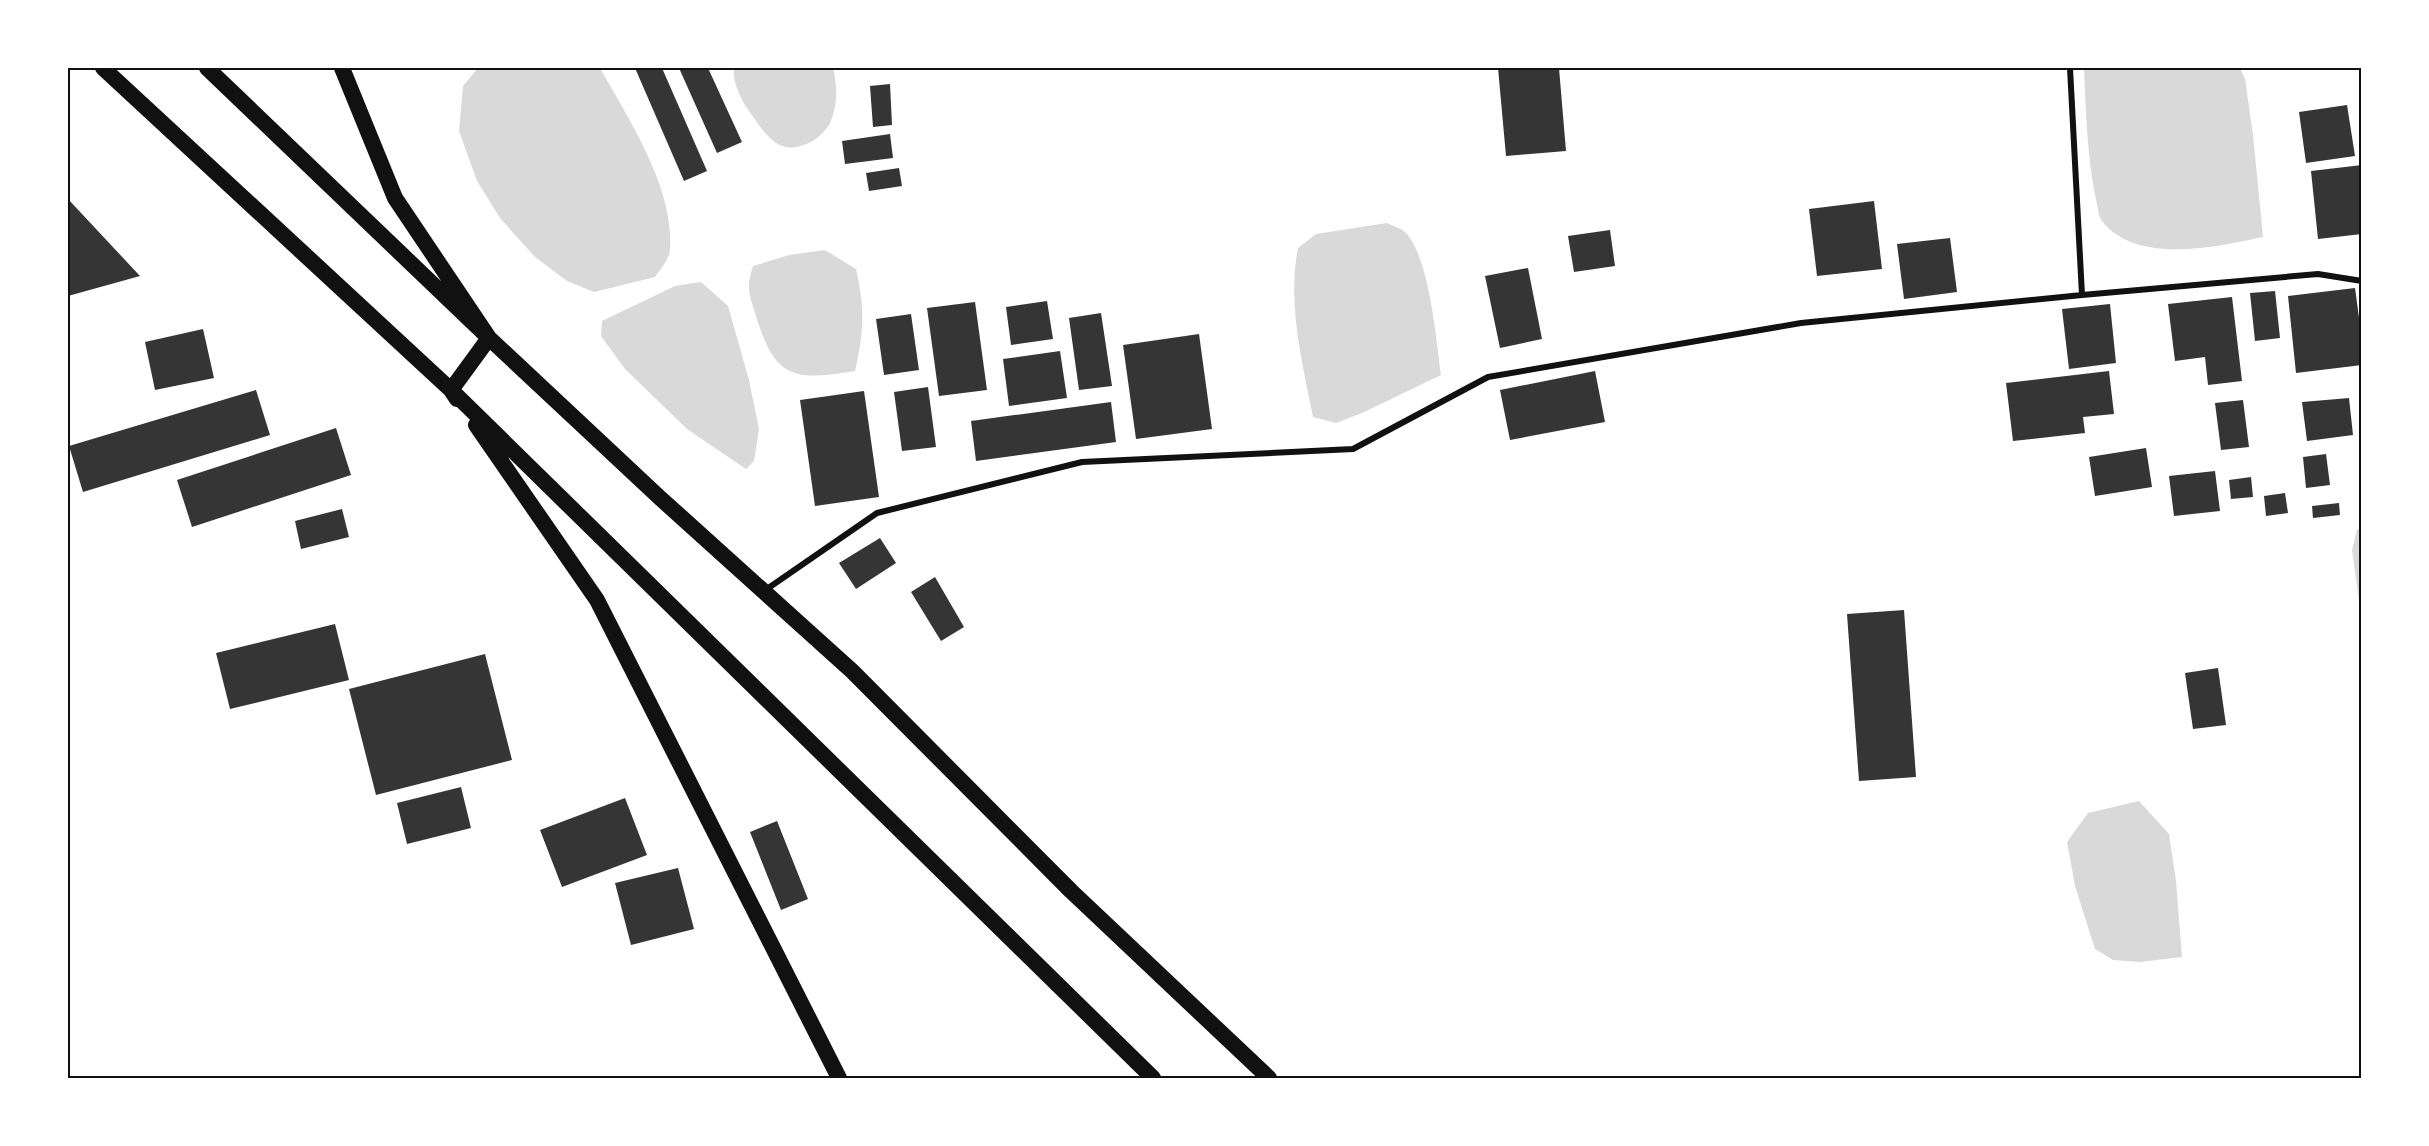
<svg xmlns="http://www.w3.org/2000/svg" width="2429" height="1146" viewBox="0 0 2429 1146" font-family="Quicksand,sans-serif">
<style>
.water{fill:#d9d9d9}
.building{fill:#353535}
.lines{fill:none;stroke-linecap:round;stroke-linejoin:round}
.minor{stroke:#111;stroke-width:6}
.trunk{stroke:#111;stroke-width:16}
.neatline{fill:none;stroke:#111;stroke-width:2}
</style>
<rect width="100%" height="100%" fill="#fff"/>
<path class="water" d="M 478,68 L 600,68 C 629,120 674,187 670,249 C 670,258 660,270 655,277 L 594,292 L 567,281 L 535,257 L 500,218 L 477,181 L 459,131 L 463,86 Z
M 734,68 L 833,68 C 837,85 838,100 832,118 C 826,138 795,156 776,143 C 765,135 757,122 749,111 C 741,100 732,81 734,68 Z
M 2084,68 L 2240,68 L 2245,79 L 2253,135 L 2263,237 C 2217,247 2136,265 2102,221 C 2098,216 2098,206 2096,200 C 2087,156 2086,112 2084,68 Z
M 1387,223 C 1393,226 1403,229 1407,234 C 1430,262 1436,339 1441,375 L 1362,413 L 1336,423 L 1313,417 C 1302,361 1287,304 1298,248 L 1316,234 Z
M 825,250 L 856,269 C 865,309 864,331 855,371 C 797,380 776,381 757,319 C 750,295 745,292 753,266 L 789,255 Z
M 701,282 L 728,306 L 749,380 L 759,429 L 754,461 L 746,469 L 687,429 L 625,369 L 601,336 L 602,321 L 675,286 Z
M 2361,528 L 2361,615 L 2352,550 L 2357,530 Z
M 2139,801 L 2169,834 L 2176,881 L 2182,957 L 2140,962 L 2113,960 L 2095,949 L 2075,886 L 2067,842 L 2088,813 Z"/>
<path class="building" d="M 635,68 L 662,68 L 707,171 L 684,181 Z
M 679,68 L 708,68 L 742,142 L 717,153 Z
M 1498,68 L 1559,68 L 1566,151 L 1506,156 Z
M 890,84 L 892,125 L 873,127 L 870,86 Z
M 2347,105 L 2355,156 L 2306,163 L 2299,112 Z
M 890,134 L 893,158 L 845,164 L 842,141 Z
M 2362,165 L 2362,234 L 2318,239 L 2311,171 Z
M 899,168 L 902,186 L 869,191 L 866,173 Z
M 68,199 L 140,276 L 68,296 Z
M 1874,201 L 1882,269 L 1817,276 L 1809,209 Z
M 1610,230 L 1615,266 L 1574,272 L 1568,236 Z
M 1950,238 L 1957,292 L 1904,299 L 1897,244 Z
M 1528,268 L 1542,339 L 1500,348 L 1485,276 Z
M 2355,288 L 2362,340 L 2362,365 L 2296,373 L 2288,296 Z
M 2275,291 L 2280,338 L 2255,341 L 2250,293 Z
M 2232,297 L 2242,381 L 2208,385 L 2205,357 L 2175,361 L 2168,304 Z
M 1047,301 L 1053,339 L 1011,345 L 1006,307 Z
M 975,302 L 987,390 L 939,396 L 927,308 Z
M 2110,304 L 2116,363 L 2069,369 L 2062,309 Z
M 1101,313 L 1112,386 L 1079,390 L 1069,318 Z
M 911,314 L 919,370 L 884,375 L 876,319 Z
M 203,329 L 214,378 L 155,390 L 145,342 Z
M 1199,334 L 1212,429 L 1136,439 L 1123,345 Z
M 1060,351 L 1067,398 L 1009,406 L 1003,359 Z
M 1595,371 L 1605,422 L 1510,440 L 1500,390 Z
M 2109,371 L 2114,414 L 2083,417 L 2085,433 L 2013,441 L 2006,383 Z
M 928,387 L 936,447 L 902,451 L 894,392 Z
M 256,390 L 270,435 L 83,492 L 69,446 Z
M 864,391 L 879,497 L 815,506 L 800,400 Z
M 2349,398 L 2353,435 L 2307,441 L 2302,402 Z
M 2243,400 L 2249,447 L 2221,450 L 2215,403 Z
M 1111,402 L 1116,442 L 976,461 L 971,421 Z
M 336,428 L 351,475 L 192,527 L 177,480 Z
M 2146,448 L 2152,487 L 2095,496 L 2089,457 Z
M 2326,454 L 2330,485 L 2306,488 L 2303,457 Z
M 2215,471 L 2220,511 L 2174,516 L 2169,476 Z
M 2251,477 L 2253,497 L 2231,499 L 2229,480 Z
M 2285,493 L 2288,513 L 2266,516 L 2264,496 Z
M 2339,503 L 2340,515 L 2313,518 L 2312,506 Z
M 342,509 L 349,537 L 301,549 L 295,521 Z
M 880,538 L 896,563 L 856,589 L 839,563 Z
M 935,577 L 964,627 L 941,641 L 911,592 Z
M 1904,610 L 1916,777 L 1859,781 L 1847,614 Z
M 335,624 L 349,680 L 230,709 L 216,653 Z
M 485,654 L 512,760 L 376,795 L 349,689 Z
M 2218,668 L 2226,725 L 2193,729 L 2185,673 Z
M 461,787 L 471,828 L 407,844 L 397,803 Z
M 625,798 L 647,855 L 562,887 L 540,830 Z
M 777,821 L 808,899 L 781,910 L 750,832 Z
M 678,868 L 694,929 L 631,945 L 615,883 Z"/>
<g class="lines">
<path class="minor" d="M 2082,295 L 2318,274 L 2362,281
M 764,591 L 877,513 L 1082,462 L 1353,449 L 1488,377 L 1801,323 L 2082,295 L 2070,68"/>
<path class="trunk" d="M 103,68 L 451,390 L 1153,1078
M 207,68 L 489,338 L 659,497 L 852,671 L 1071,891 L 1269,1078
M 342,68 L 395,198 L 489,338 L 451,390 L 457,399
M 476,425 L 597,600 L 839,1078"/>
</g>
<rect width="2429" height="1146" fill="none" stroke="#ffffff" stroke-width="138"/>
<rect x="69" y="69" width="2291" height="1008" class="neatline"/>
</svg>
